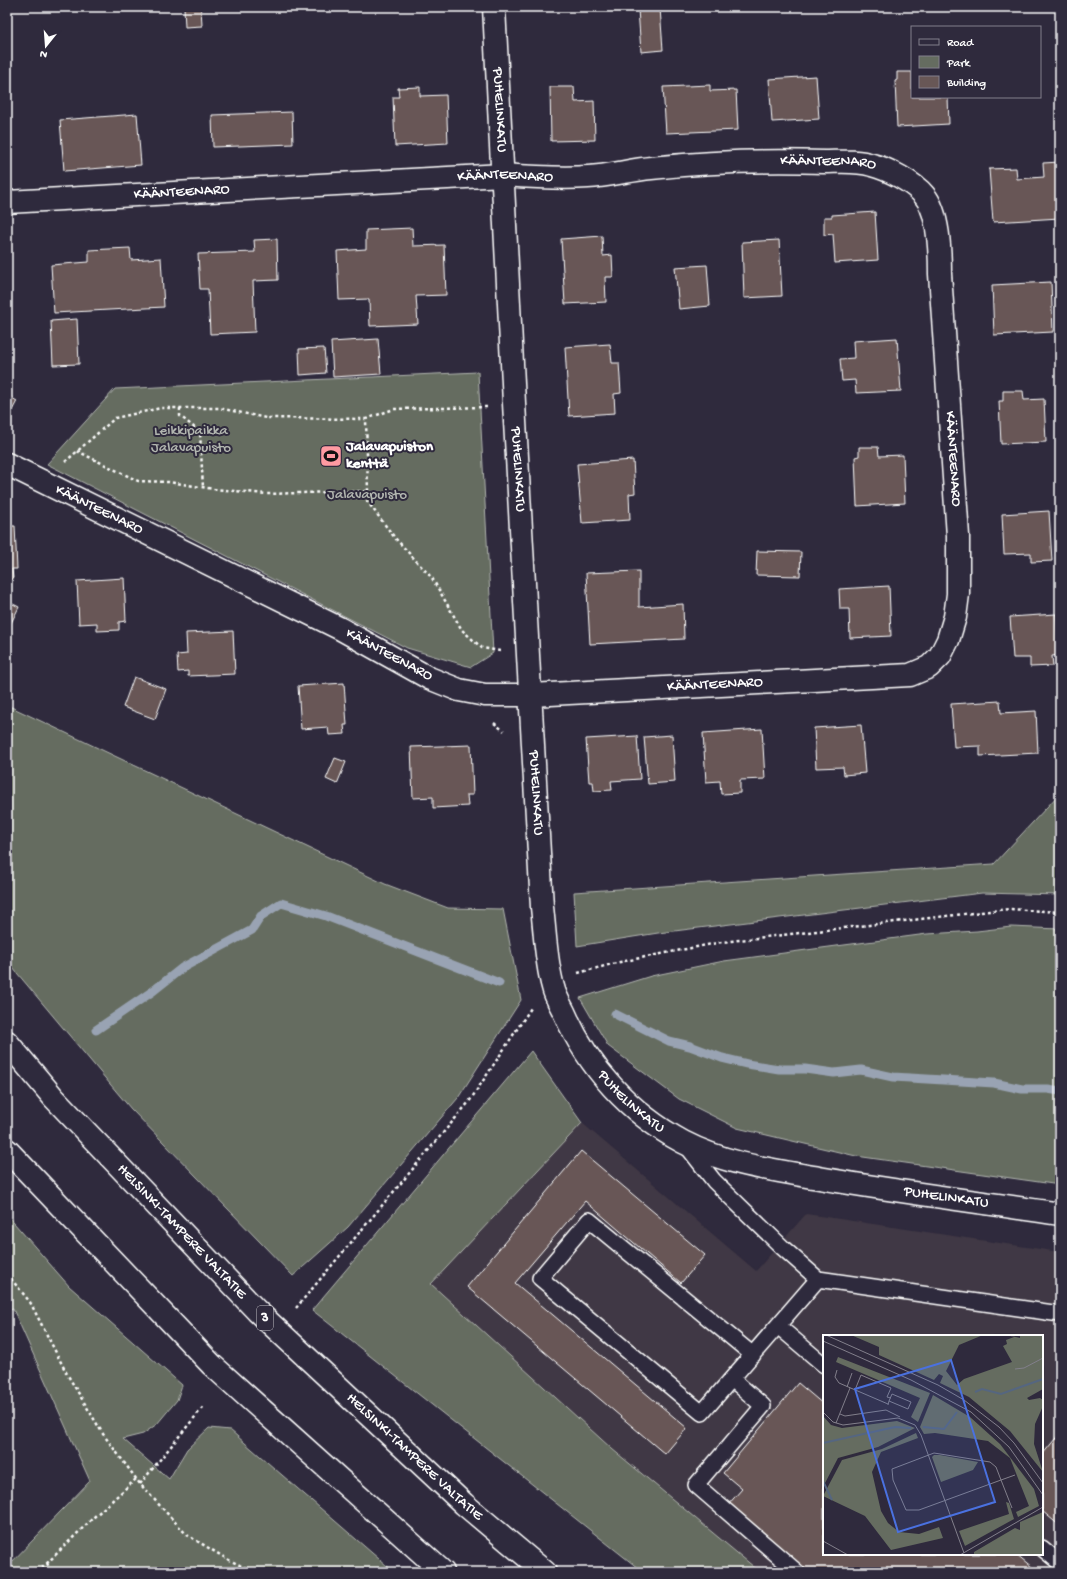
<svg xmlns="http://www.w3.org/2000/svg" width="1067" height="1579" viewBox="0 0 1067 1579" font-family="'Gochi Hand',sans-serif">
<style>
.built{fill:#403844;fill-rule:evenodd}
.green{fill:#656c60;stroke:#b2b6b0}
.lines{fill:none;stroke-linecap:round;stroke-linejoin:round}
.stream{stroke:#99a3b3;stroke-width:9}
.building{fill:#685756;stroke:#fff}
.service-casing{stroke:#fff;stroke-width:18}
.minor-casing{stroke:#fff;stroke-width:25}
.motorway-casing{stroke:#fff;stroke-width:25}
.path{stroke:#fff;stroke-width:2.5;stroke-dasharray:3 3;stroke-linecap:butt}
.service{stroke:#2f2a3d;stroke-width:15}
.minor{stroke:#2f2a3d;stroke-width:22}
.motorway{stroke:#2f2a3d;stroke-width:22}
.labels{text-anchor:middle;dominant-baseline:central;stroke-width:4;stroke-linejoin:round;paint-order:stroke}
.shield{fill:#2f2a3d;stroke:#c1bfc5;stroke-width:1}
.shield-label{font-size:14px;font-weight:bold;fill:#fff}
.street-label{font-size:15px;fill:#fff;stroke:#2f2a3d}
.park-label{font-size:15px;fill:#b2b6b0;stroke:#2f2a3d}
.poi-label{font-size:15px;font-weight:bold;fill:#fff;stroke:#2f2a3d;text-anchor:start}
.inset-river{fill:none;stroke:#556680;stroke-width:2}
.inset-road{fill:none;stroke:#827f8b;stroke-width:1}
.view{fill:#4a71e0;fill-opacity:0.15;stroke:#4a71e0;stroke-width:2}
.inset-edge{fill:none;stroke:#fff;stroke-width:2}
</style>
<rect width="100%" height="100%" fill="#2f2a3d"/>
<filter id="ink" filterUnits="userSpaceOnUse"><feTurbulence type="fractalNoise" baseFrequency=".025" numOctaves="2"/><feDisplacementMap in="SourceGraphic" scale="8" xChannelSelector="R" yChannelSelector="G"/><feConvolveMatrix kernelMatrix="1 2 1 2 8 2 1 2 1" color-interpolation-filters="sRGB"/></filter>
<g filter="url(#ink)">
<path class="built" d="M 582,1123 L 756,1271 L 806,1214 L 1060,1252 L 1060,1572 L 760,1572 L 612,1449 L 430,1284 ZM 824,1336 L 1042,1336 L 1042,1554 L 824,1554 Z"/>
<path class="green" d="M 478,372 L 493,653 L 471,667 L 407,648 L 47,464 L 115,389 Z
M 7,705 L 385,884 L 448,908 L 503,909 L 521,1000 L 458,1098 L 348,1227 L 293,1276 L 131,1109 L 7,961 Z
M 1060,793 L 1060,895 L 982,893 L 658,933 L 577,946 L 574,892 L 994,864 Z
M 1011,927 L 1060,929 L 1060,1185 L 856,1156 L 737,1128 L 679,1099 L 608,1046 L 580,998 L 651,976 L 724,961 L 927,934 L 977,931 Z
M 531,1051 L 582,1123 L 431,1284 L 612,1449 L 760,1572 L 643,1572 L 312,1310 Z
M 7,1215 L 69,1286 L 182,1385 L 177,1400 L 157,1424 L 143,1434 L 123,1439 L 169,1479 L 187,1449 L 209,1428 L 230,1430 L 394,1572 L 7,1572 L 7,1567 L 90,1481 L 13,1309 L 7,1311 Z"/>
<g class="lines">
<path class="stream" d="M 615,1014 L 669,1041 L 690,1046 L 722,1058 L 747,1064 L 779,1069 L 805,1069 L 834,1073 L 861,1070 L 893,1077 L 994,1083 L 1022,1089 L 1048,1089 L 1060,1091
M 96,1030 L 153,991 L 182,968 L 252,930 L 261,916 L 281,903 L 326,916 L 499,983"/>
</g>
<path class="building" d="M 184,7 L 201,7 L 202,26 L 185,27 Z
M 660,8 L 663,50 L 641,52 L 638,9 Z
M 897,72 L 912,72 L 912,97 L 948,97 L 949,124 L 897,127 L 895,81 L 897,80 Z
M 816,76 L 819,119 L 772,122 L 769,79 Z
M 710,85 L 710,91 L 736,90 L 738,130 L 666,133 L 663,87 Z
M 420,87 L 420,96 L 446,95 L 448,143 L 395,146 L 393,97 L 399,97 L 398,88 Z
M 550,87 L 574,87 L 575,102 L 594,101 L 595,140 L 551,141 Z
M 292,112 L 293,144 L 213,147 L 212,115 Z
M 137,114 L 141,165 L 64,171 L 60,120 Z
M 1060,162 L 1060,218 L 993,222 L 989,169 L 1016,168 L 1017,179 L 1044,177 L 1043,163 Z
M 875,212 L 878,260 L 835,263 L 833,234 L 824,235 L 824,217 L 832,217 L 832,215 Z
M 412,228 L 413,246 L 444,245 L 446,295 L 416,296 L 418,324 L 370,326 L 369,299 L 339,300 L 337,251 L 366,249 L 366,230 Z
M 602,236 L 603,256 L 612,255 L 613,277 L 605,277 L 606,302 L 565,304 L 561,239 Z
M 277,239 L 278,280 L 253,281 L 255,332 L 210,334 L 208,289 L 200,289 L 198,254 L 255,252 L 254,240 Z
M 779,240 L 782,296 L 744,298 L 742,242 Z
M 130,248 L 131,260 L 161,258 L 164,307 L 54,313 L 51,265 L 89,262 L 89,250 Z
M 707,265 L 710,306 L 679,309 L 675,267 Z
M 1051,282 L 1053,332 L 994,335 L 992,285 Z
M 77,319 L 79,364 L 53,365 L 51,321 Z
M 897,338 L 901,391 L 856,393 L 855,380 L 842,381 L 840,359 L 854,358 L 853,341 Z
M 378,339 L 381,374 L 333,377 L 331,342 Z
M 610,344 L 612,363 L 619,363 L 621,393 L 614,394 L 615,413 L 569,416 L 565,347 Z
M 324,348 L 326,373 L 300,375 L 299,349 Z
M 1003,391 L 1023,391 L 1024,400 L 1044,399 L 1046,442 L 1001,444 L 999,401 L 1003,401 Z
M 7,395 L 17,401 L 7,420 Z
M 859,447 L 878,447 L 879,456 L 903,455 L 905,503 L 857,506 L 855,457 L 859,456 Z
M 633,460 L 635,493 L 629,494 L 630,520 L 582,523 L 577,464 Z
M 1049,511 L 1052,561 L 1031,562 L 1031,553 L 1004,554 L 1002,514 Z
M 7,526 L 15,526 L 17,569 L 12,569 L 13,579 L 7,579 Z
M 757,551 L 801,552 L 800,576 L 756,575 Z
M 639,571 L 639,607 L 683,604 L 684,639 L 590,644 L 586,573 Z
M 124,578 L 126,621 L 119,622 L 119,630 L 97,631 L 97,623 L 79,624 L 77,581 Z
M 889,586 L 891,636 L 850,638 L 849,609 L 840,609 L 839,589 Z
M 7,601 L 19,607 L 7,631 Z
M 1056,614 L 1059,655 L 1052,656 L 1053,666 L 1030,667 L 1030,658 L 1013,658 L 1010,617 Z
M 233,631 L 235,674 L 188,676 L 188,671 L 178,672 L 177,655 L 187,654 L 186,633 Z
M 134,677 L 166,689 L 155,719 L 123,707 Z
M 344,683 L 347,725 L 344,725 L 345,734 L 329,735 L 328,727 L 301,729 L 298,686 Z
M 1000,701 L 1001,713 L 1036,711 L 1038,753 L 980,756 L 980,746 L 954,747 L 951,704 Z
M 861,725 L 865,773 L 844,775 L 843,767 L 816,768 L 814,728 Z
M 762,729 L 765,779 L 740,780 L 740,793 L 721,794 L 720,781 L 706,782 L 703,733 Z
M 672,735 L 675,782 L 648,784 L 644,737 Z
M 637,736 L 640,779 L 611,781 L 612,790 L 594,791 L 593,782 L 589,782 L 586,739 Z
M 471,745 L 473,795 L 467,795 L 468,806 L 433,808 L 433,797 L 413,798 L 411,747 Z
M 335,758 L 346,762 L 337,784 L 326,779 Z
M 581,1151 L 705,1255 L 681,1283 L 585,1201 L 515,1283 L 687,1428 L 665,1454 L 467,1287 Z
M 798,1383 L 824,1405 L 824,1554 L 1016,1554 L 1038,1572 L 803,1572 L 726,1507 L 742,1489 L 723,1473 Z
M 1060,1433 L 1060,1526 L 1042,1511 L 1042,1455 Z"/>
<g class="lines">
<g class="service-casing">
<path id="service" d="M 686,1145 L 714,1181 L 783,1248 L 818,1279 L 1060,1314
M 778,1326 L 824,1365
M 753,1355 L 589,1220 L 540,1278 L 702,1413 L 818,1279
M 732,1379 L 763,1406 L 696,1485 L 797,1572
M 1042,1548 L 1060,1563"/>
</g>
<g class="minor-casing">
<g id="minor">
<path id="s1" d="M 494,7 L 514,403 L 542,907 C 545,933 546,963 553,987 C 555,996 560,1004 564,1012 C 588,1067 629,1113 683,1142 C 725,1164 773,1170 819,1178 C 899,1192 980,1202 1060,1214"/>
<path id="s2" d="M 7,202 L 503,175 C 531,177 560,179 588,177 C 609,176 630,170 651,168 C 708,162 766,160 824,162 C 839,162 857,160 872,165 C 888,169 913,182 924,195 C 939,212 940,252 940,274 L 958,536 L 958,594 L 955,617 L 948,640 L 940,656 L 929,667 L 910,675 L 531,695 L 485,695 L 459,690 L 429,678 L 341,629 L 7,464"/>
</g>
</g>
<g class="motorway-casing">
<g id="motorway">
<path id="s3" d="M 7,1042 L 54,1098 L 257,1311 L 464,1504 L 545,1572"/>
<path d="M 7,1150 L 212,1365 L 443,1572"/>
</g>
</g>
<path class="path" d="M 487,407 L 394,409 L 366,419 L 368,491 L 367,501 L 395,538 L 432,578 L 462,630 L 482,648 L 500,651
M 180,408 L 180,416 L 200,432 L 203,488
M 77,451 L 138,481 L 169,482 L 214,489 L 267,494 L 368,491
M 65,462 L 115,418 L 161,408 L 219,408 L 266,418 L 366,419
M 494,723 L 504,731
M 578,973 L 620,962 L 722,942 L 990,911 L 1010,909 L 1060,912
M 7,1274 L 30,1302 L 67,1374 L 103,1434 L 140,1484 L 187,1535 L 227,1559 L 254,1572
M 296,1308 L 469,1102 L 531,1008
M 140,1484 L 204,1406
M 47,1563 L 51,1572
M 38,1572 L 95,1516 L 136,1479"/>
<use href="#service" class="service"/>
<use href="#minor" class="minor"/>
<use href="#motorway" class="motorway"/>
</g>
</g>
<defs>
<g id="stadium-square" transform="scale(1.15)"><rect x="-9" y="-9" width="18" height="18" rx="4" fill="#ff9aa2" stroke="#2f2a3d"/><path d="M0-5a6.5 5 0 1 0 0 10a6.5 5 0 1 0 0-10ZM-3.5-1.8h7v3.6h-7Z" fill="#111"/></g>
</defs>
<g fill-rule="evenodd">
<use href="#stadium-square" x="331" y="456"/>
</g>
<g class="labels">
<rect class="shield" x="257" y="1306" width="16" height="24" rx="3"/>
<g class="shield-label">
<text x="265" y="1318">3</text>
</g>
<g class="street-label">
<text stroke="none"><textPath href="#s1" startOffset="103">PUHELINKATU</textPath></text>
<text stroke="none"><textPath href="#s2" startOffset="823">KÄÄNTEENARO</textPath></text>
<text stroke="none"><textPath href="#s2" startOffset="499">KÄÄNTEENARO</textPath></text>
<text stroke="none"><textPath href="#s2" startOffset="175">KÄÄNTEENARO</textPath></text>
<text stroke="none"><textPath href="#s2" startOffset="1195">KÄÄNTEENARO</textPath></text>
<text stroke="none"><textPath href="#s1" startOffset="463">PUHELINKATU</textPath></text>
<text transform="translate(99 510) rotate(26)">KÄÄNTEENARO</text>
<text transform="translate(389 655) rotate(28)">KÄÄNTEENARO</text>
<text transform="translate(715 685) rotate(-3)">KÄÄNTEENARO</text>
<text stroke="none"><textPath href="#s1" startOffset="787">PUHELINKATU</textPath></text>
<text stroke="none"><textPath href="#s1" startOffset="1123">PUHELINKATU</textPath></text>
<text stroke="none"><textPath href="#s1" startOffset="1459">PUHELINKATU</textPath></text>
<text stroke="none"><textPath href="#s3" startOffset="258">HELSINKI-TAMPERE VALTATIE</textPath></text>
<text stroke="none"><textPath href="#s3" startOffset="582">HELSINKI-TAMPERE VALTATIE</textPath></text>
</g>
<g class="park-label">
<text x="191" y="431">Leikkipaikka<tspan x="191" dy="17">Jalavapuisto</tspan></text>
<text x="367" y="495">Jalavapuisto</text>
</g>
<g class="poi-label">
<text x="346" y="447">Jalavapuiston<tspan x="346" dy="17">kenttä</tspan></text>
</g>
</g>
<g transform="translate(823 1335)">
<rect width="220" height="220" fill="#2f2a3d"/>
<path d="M 28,0 L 160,0 L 136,10 L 123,36 L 134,50 L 141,44 L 189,27 L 180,11 L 184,9 L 183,5 L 191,2 L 184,0 L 197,3 L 197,0 L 220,0 L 220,54 L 204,63 L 206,65 L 217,63 L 220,65 L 220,71 L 212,89 L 211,109 L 220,137 L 187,96 L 146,62 L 117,48 L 120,41 L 116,39 L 111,45 L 56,20 L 56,12 ZM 15,22 L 107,58 L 95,87 L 88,82 L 97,63 L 13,27 ZM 110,60 L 147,82 L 177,109 L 211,154 L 216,171 L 195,182 L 193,177 L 206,171 L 187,123 L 165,106 L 112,98 L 101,99 L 97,92 ZM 0,81 L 8,90 L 19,93 L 74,86 L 92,93 L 55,112 L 15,123 L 0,152 ZM 93,98 L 95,103 L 58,117 L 49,137 L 58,176 L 65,188 L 76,197 L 96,199 L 116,192 L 120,203 L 68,215 L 42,181 L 0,161 L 19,125 L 59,114 ZM 111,120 L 117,120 L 155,127 L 150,135 L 118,147 L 109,122 ZM 183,167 L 186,168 L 191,184 L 142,211 L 136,196 L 186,179 ZM 220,177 L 220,220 L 151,220 L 151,217 L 192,193 L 197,195 L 197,187 Z" fill="#656c60"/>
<path class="inset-river" d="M 152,57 L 159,54 L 178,59 L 220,44M 100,92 L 121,94 L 134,77M 0,108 L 72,92 L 88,93M 0,146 L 9,165"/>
<path class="inset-road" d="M 3,0 L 115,50 L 141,65 L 176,92 L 191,108 L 220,148M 0,6 L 88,45 L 148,77 L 186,112 L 220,160M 192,34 L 201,33 L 220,23M 14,35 L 12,42 L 16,48 L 65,69M 24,52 L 29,38M 32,55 L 38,40 L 68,53 L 64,62 L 68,63M 65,70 L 66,66 L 69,59 L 88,67 L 85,74 L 66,66M 0,77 L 10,87 L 20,90 L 75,83 L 92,90 L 98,100 L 141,218M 17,79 L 22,81 L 63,75 L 77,82M 13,88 L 27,53M 111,118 L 167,127 L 173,132 L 178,145 L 96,175 L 83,175 L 70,145 L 69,134 ZM 189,173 L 178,145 L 192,140M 0,206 L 25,220M 137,220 L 220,172"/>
<path class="view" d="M 128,25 L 172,167 L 75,197 L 32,54 Z"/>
<rect width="220" height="220" class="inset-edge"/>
</g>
<rect width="1067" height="1579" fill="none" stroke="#2f2a3d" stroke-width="24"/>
<rect x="12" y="12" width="1043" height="1555" fill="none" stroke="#fff" stroke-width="1.5" filter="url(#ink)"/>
<rect x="911" y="26" width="130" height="72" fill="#2f2a3d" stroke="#827f8b"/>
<rect x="919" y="39" width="20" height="6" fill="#2f2a3d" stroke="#827f8b"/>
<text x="947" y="46" font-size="12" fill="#ffffff">Road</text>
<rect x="919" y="56" width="20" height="12" fill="#656c60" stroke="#827f8b"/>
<text x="947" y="66" font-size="12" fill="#ffffff">Park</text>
<rect x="919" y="76" width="20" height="12" fill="#685756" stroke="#827f8b"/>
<text x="947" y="86" font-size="12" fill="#ffffff">Building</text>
<g transform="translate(46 46) rotate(197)" stroke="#2f2a3d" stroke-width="3" paint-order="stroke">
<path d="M0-3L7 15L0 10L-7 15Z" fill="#ffffff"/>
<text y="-6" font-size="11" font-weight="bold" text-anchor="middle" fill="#ffffff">N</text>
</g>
</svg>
